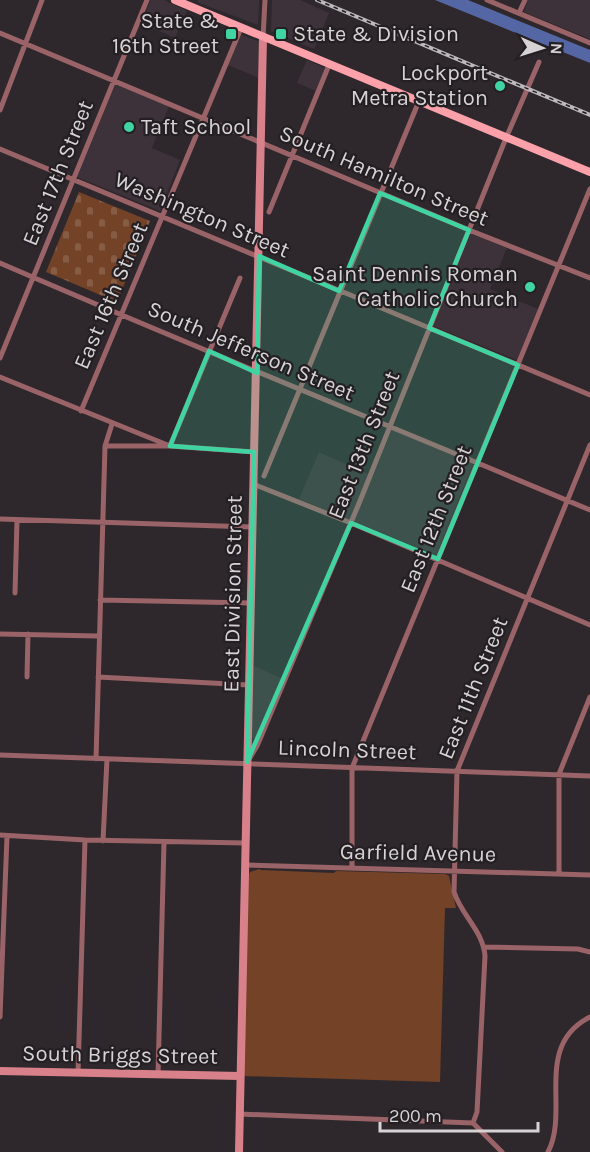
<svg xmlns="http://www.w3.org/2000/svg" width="590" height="1152" viewBox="0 0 590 1152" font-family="Karla,sans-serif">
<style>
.built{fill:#3d3239}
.cemetery{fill:url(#cemetery-stones)}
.park{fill:#734227}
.water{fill:#5467a4}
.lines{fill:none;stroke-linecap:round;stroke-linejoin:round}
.street{stroke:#9a6368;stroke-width:5}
.secondary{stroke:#d9818a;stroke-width:8}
.primary{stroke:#fca1aa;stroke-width:8}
.rail-casing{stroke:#bdb9bb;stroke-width:4}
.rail{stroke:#241f22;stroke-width:1.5;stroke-dasharray:4.5;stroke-linecap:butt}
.marked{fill:#40d4a2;fill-opacity:0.2;stroke:#40d4a2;stroke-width:4.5;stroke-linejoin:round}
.poi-dot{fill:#40d4a2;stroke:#241f22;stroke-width:2}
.labels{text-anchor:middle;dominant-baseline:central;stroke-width:4.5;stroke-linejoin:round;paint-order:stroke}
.poi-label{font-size:22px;fill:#d7d3d5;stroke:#241f22;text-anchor:end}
.street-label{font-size:22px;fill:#d7d3d5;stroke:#241f22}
</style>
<defs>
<pattern id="cemetery-stones" width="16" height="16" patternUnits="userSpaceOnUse" patternTransform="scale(1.5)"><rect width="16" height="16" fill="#734227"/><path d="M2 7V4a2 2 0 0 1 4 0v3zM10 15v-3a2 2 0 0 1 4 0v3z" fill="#865c45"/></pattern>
</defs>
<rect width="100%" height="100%" fill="#2e282c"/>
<path class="built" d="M 151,0 L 164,0 L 187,11 L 175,38 L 141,23 Z
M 198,0 L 259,0 L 258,25 L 197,2 Z
M 272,0 L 300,0 L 329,13 L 314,49 L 271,31 Z
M 528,0 L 590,0 L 590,39 L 524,12 Z
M 240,34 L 260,42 L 259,78 L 228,65 Z
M 307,60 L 325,68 L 316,91 L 297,83 Z
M 116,83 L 169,106 L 152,148 L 180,160 L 160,211 L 77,177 Z
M 471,233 L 507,248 L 490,289 L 538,309 L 517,360 L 433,326 Z
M 392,429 L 473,464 L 436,555 L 299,499 L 319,452 L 373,476 Z
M 252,665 L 287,681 L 262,742 L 250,737 Z"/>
<path class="cemetery" d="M 79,192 L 150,221 L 117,302 L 46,272 Z"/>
<path class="park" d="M 259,869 L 261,870 L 334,873 L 336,871 L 445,874 L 449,876 L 456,908 L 445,908 L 440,1082 L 243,1076 L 248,877 L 250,872 Z"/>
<path class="water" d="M 435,0 L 468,0 L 590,50 L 590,63 Z"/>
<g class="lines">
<path class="street" d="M 487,0 L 590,43
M 519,13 L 525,0
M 0,33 L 469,230 L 590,278
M 263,38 L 265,0
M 0,110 L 42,0
M 0,149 L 590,395
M 269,212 L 329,65
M 0,263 C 196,348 393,427 590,510
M 0,358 L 147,0
M 0,377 L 170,446 L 240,278
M 81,411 L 241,28
M 105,446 L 170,446 L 254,452
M 264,476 L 419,101
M 253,484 L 351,523 L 590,625
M 0,519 L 252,527
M 15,593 L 17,520
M 100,600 L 251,603
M 0,634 L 98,636
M 27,677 L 28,634
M 98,677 L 249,685
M 0,755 L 590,776
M 96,759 L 105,446 L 112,424
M 248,761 L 257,746 L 360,501 L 506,138 L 539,62
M 0,835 L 85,840 L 246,843
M 103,841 L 107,759
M 245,865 L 590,875
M 352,868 L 352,768 L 590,189
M 559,873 L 559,774 L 590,697
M 484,947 L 578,949 L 590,952
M 0,1017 L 7,836
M 78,1073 L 85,840
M 158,1075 L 164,842
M 239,1114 L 473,1123
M 502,1152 L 473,1123 L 477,1112 L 485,956 C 483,931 462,916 454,892 L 457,771 L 590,445
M 548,1152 C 570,1110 533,1046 590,1017"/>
<path class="secondary" d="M 0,1071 L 240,1076
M 239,1152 L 263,38"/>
<path class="primary" d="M 175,0 L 590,172"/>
<g class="rail-casing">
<path id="rail" d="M 317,0 L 590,115"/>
</g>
<use href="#rail" class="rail"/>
</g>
<path class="marked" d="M 380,193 L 469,230 L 429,328 L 518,365 L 438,559 L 351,523 L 247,762 L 254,452 L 170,446 L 209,351 L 257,373 L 259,256 L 339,291 Z"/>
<g class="poi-dot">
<rect x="225" y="28" width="12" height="12" rx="3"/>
<rect x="275" y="28" width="12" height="12" rx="3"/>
<circle cx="500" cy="86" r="6"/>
<circle cx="129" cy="127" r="6"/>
<circle cx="530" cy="287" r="6"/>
</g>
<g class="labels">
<g class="poi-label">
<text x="219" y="21">State &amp;<tspan x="219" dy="25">16th Street</tspan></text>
<text x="293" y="34" text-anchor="start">State &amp; Division</text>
<text x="488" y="73">Lockport<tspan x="488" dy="25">Metra Station</tspan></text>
<text x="141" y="127" text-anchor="start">Taft School</text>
<text x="518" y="274">Saint Dennis Roman<tspan x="518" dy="25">Catholic Church</tspan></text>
</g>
<g class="street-label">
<text transform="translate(58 173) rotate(-68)">East 17th Street</text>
<text transform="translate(384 176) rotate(23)">South Hamilton Street</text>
<text transform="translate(202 215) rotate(23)">Washington Street</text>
<text transform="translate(111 296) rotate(-67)">East 16th Street</text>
<text transform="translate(251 351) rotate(23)">South Jefferson Street</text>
<text transform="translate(364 445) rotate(-68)">East 13th Street</text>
<text transform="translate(436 519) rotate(-68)">East 12th Street</text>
<text transform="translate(233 594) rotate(-89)">East Division Street</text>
<text transform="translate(473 688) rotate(-68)">East 11th Street</text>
<text transform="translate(347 750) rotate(2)">Lincoln Street</text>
<text transform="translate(418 853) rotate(1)">Garfield Avenue</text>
<text transform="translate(120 1055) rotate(1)">South Briggs Street</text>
</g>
</g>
<g transform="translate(542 48) rotate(93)" stroke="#241f22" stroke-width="4.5" paint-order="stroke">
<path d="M0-4.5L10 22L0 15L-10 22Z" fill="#d7d3d5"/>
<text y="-9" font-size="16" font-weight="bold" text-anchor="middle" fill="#d7d3d5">N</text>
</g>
<path d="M380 1122v9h158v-9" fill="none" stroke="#d7d3d5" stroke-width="3"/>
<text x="389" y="1122" font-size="18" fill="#d7d3d5" stroke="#241f22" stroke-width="4.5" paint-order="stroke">200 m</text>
</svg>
